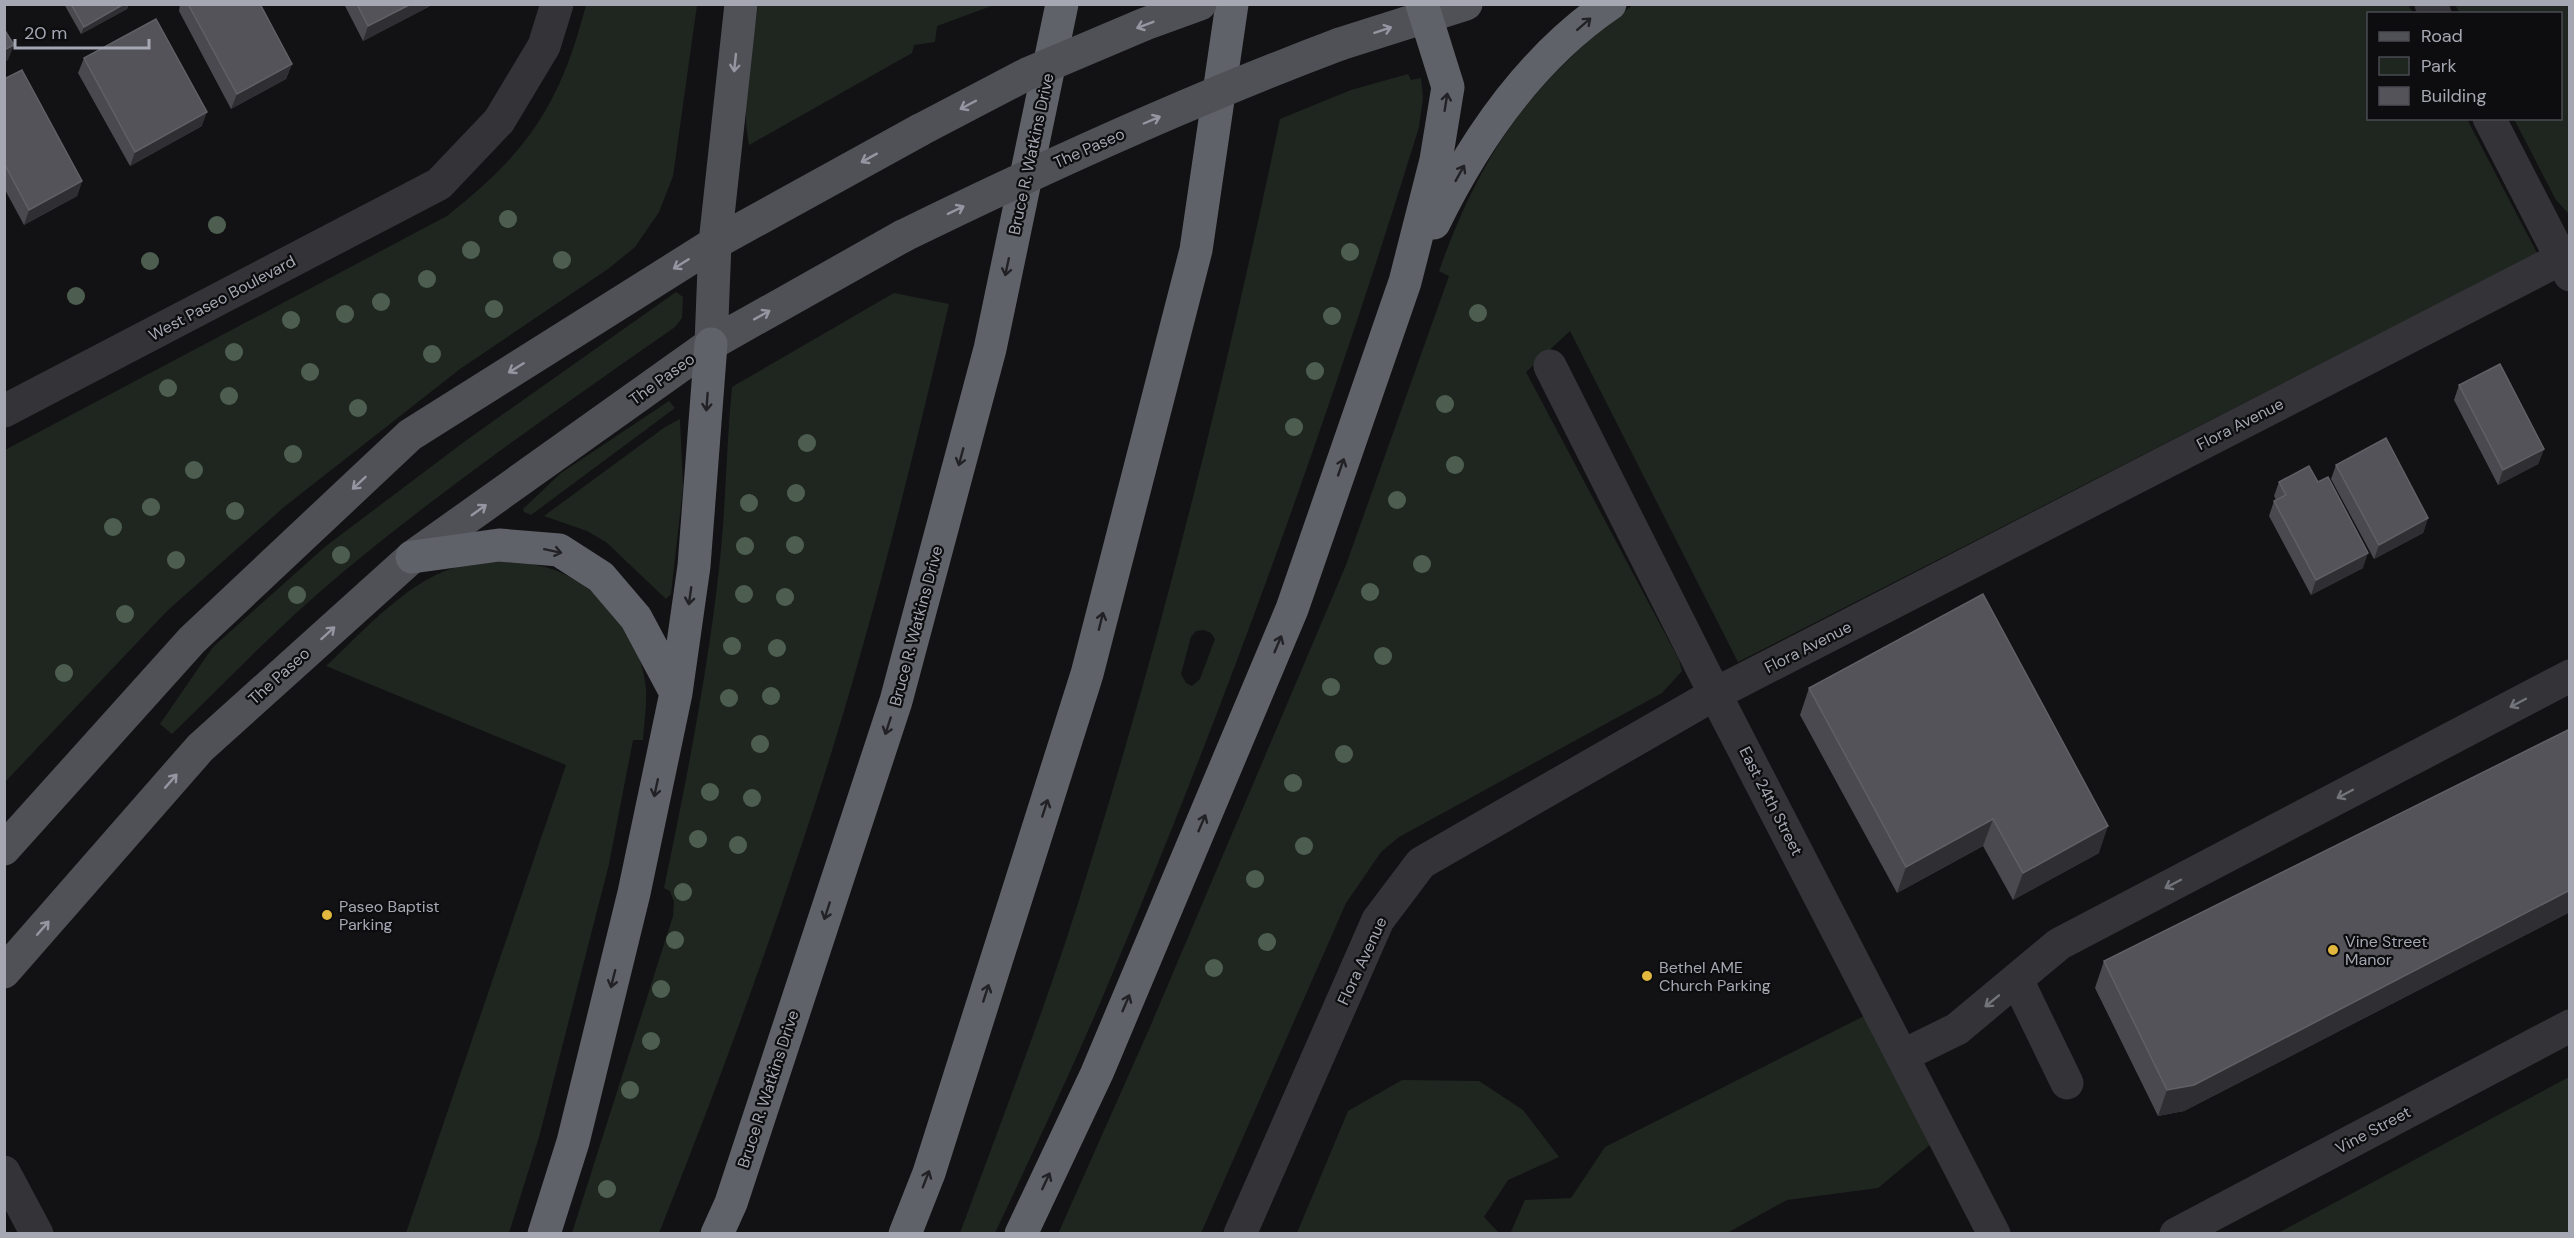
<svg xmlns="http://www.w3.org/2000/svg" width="2574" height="1238" viewBox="0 0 2574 1238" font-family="'DM Sans',sans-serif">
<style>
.green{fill:#1f2620;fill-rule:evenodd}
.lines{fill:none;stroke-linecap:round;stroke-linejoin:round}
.minor{stroke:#343438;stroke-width:33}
.major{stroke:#505157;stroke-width:33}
.highway{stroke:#606269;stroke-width:33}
.major-bridge{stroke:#505157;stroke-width:33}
.tree{fill:#4d5e50}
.wall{fill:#49494f}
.shaded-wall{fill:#2f2f33}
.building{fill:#535359;stroke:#606167;stroke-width:1.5}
.oneway{stroke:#222226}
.oneway2{stroke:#9497a1}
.oneway3{stroke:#72747c}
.poi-dot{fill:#e1b73d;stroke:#0d0d0f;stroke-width:2}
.labels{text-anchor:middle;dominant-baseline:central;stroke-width:4.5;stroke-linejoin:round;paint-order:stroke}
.street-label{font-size:16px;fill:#a5a8b3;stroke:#0d0d0f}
.poi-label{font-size:16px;fill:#a5a8b3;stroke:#0d0d0f;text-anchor:start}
</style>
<rect width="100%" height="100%" fill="#121214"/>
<path class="green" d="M 1634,4 L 2408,5 L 2413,13 L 2368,14 L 2368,118 L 2467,119 L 2537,253 L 1738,662 L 1570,331 L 1526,372 L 1679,660 L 1682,671 L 1662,693 L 1399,837 L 1381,852 L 1346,903 L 1201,1233 L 1058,1234 L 1150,1027 L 1346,565 L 1449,276 L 1439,271 C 1482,151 1532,81 1634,4 Z
M 586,5 L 697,5 L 673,176 L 659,212 L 635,247 L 608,269 L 460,369 L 284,507 L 167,611 L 5,782 L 5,450 L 447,216 C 528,152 560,105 586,5 Z
M 758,5 L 994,5 L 937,26 L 935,42 L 914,45 L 912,53 L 749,145 C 740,99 752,50 758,5 Z
M 2455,5 L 2569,5 L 2569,214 L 2556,200 L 2514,119 L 2560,118 L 2560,14 L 2460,13 Z
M 1408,74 L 1411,80 L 1421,78 L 1423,98 L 1419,127 C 1329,419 1225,707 1106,989 C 1071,1072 1033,1152 995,1233 L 960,1233 C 1004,1113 1051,994 1088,871 C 1165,624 1227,372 1280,119 L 1351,90 ZM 1204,630 L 1211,633 L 1215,639 L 1200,679 L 1192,686 L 1186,683 L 1181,674 L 1191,637 L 1196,631 Z
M 676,292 L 683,297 L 682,318 L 675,327 C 562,406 449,484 343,572 C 283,622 228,679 172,734 L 160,724 L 213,647 L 326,546 L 468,439 Z
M 894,293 L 949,304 C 910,471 869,638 816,801 C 769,947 716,1091 659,1233 L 572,1233 L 673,916 L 674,902 L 670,891 L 664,888 C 686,782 707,677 719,569 C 726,509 726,448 732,387 Z
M 669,401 L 675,408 L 531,515 L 524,512 L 523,509 L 561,473 Z
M 680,419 L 683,487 L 671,594 L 666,599 L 606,542 L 587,531 L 544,516 L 665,427 Z
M 511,560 C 529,564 548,566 564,574 C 608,595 642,641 646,689 C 647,706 644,723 643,740 L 633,740 L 609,864 L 539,1137 L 509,1233 L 406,1233 L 566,765 L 326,666 C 364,631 412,575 465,565 C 480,562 496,562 511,560 Z
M 1878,1009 L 1943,1134 L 1878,1188 L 1787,1200 L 1727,1233 L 1510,1234 L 1525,1200 L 1571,1198 L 1605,1147 Z
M 2569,1077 L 2569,1233 L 2278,1233 Z
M 1402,1080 L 1479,1081 L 1523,1110 L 1559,1157 L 1508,1180 L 1484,1217 L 1499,1233 L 1297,1233 L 1348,1111 Z"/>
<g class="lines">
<path class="minor" d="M 2431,4 L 2435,14
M 2489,118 L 2570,275
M 1550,366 L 1715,694 L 1994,1234
M 4,411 L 439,184 L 499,121 L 544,46 L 557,4
M 2017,980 L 2067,1083
M 1902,1056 L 1957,1029 L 2059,944 L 2570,676
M 4,1172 L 37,1234
M 1240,1234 L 1378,920 L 1421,863 L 1715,694 L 2570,254
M 2176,1234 L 2570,1026"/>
<path class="major" d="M 1340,44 L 1466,4
M 711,344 L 715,243 L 741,4
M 4,849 L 192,640 L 410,435 L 715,243 L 920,130
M 4,972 L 200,748 L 412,557 L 711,344 L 903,236"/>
<path class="highway" d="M 1434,223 C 1475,139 1531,58 1610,4
M 412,557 L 499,545 L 559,550 L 601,577 L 636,618 L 676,693
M 544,1234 L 573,1142 L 634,893 L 676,693 L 694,566 L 711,344
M 717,1234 L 731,1203 L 896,701 L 990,349 L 1062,4
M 905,1234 L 929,1173 L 1087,674 L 1196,250 L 1232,4
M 1021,1234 L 1097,1073 L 1292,609 L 1405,282 L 1436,160 L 1448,87 L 1422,4"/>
<path class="major-bridge" d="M 920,130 L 1027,74 L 1145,24 L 1200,4
M 903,236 C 1046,166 1191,100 1340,44"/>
</g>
<g class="tree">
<circle cx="508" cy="219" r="9"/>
<circle cx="217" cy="225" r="9"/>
<circle cx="471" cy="250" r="9"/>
<circle cx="1350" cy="252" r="9"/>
<circle cx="562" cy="260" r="9"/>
<circle cx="150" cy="261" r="9"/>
<circle cx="427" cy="279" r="9"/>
<circle cx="76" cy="296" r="9"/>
<circle cx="381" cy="302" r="9"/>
<circle cx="494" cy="309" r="9"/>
<circle cx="1478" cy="313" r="9"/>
<circle cx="345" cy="314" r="9"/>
<circle cx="1332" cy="316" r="9"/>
<circle cx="291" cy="320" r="9"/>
<circle cx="234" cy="352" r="9"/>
<circle cx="432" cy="354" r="9"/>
<circle cx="1315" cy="371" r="9"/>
<circle cx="310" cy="372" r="9"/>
<circle cx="168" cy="388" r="9"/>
<circle cx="229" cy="396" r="9"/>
<circle cx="1445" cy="404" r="9"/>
<circle cx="358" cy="408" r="9"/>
<circle cx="1294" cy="427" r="9"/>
<circle cx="807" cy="443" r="9"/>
<circle cx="293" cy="454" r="9"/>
<circle cx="1455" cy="465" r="9"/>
<circle cx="194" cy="470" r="9"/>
<circle cx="796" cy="493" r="9"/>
<circle cx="1397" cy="500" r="9"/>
<circle cx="749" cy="503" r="9"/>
<circle cx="151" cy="507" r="9"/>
<circle cx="235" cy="511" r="9"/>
<circle cx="113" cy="527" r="9"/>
<circle cx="795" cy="545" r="9"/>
<circle cx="745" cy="546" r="9"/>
<circle cx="341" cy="555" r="9"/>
<circle cx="176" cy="560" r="9"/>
<circle cx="1422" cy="564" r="9"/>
<circle cx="1370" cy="592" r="9"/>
<circle cx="744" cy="594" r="9"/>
<circle cx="297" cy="595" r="9"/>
<circle cx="785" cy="597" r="9"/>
<circle cx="125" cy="614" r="9"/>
<circle cx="732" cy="646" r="9"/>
<circle cx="777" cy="648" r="9"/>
<circle cx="1383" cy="656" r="9"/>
<circle cx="64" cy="673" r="9"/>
<circle cx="1331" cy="687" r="9"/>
<circle cx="771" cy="696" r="9"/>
<circle cx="729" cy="698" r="9"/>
<circle cx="760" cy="744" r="9"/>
<circle cx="1344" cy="754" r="9"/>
<circle cx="1293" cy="783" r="9"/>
<circle cx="710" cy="792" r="9"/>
<circle cx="752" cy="798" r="9"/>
<circle cx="698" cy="839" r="9"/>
<circle cx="738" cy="845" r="9"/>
<circle cx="1304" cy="846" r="9"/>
<circle cx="1255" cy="879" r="9"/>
<circle cx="683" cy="892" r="9"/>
<circle cx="675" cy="940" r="9"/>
<circle cx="1267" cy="942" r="9"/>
<circle cx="1214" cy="968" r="9"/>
<circle cx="661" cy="989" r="9"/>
<circle cx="651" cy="1041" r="9"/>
<circle cx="630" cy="1090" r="9"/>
<circle cx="607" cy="1189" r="9"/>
</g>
<path class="wall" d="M 64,4 L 129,4 L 127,9 L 81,34 Z
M 180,4 L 260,4 L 292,64 L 286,79 L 231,109 L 179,11 Z
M 344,4 L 434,4 L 363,41 Z
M 84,58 L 202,126 L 130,166 L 78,73 Z
M 4,79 L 82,181 L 77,196 L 24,225 L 4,188 Z
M 2459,385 L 2544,449 L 2538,464 L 2498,485 L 2454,400 Z
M 2336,465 L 2428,518 L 2423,533 L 2374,559 L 2331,479 Z
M 2279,482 L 2363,568 L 2311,595 L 2269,516 L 2274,501 L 2276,500 L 2274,496 Z
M 1809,688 L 2099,853 L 2013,900 L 1983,846 L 1897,893 L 1800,715 Z
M 2570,729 L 2570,912 L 2184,1111 L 2158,1116 L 2095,988 L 2104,961 Z"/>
<path class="shaded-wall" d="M 124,4 L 129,4 L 127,9 L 81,34 L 84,27 Z
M 411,4 L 434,4 L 363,41 L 368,26 Z
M 14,45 L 8,60 L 4,62 L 4,50 Z
M 292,64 L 286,79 L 231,109 L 237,94 Z
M 207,112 L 202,126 L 130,166 L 135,152 Z
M 82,181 L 77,196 L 24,225 L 29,210 Z
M 2544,449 L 2538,464 L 2498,485 L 2503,470 Z
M 2428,518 L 2423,533 L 2374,559 L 2379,545 Z
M 2368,553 L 2363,568 L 2311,595 L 2316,580 Z
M 1993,819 L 1983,846 L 1897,893 L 1906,867 Z
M 2108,826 L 2099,853 L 2013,900 L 2023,873 Z
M 2570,890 L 2570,912 L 2184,1111 L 2158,1116 L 2167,1090 Z"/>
<path class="building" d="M 71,4 L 124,4 L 84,27 Z
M 188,4 L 260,4 L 292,64 L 237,94 Z
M 357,4 L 411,4 L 368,26 Z
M 156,19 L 207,112 L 135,152 L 84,58 Z
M 4,29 L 14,45 L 4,50 Z
M 22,70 L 82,181 L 29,210 L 4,163 L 4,79 Z
M 2500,364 L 2544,449 L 2503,470 L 2459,385 Z
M 2386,438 L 2428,518 L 2379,545 L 2336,465 Z
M 2309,466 L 2318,482 L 2328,477 L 2368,553 L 2316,580 L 2274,501 L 2286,495 L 2279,482 Z
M 1983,594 L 2108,826 L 2023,873 L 1993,819 L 1906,867 L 1809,688 Z
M 2570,729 L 2570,890 L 2194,1085 L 2167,1090 L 2104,961 Z"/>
<defs><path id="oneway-shaft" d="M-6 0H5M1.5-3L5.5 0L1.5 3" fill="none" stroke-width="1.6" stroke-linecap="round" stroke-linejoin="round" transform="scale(1.5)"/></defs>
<g class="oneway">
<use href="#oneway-shaft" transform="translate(1584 24) rotate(-41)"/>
<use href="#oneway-shaft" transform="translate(1446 102) rotate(-81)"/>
<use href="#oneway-shaft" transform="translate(1460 173) rotate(-61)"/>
<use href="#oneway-shaft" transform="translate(1007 267) rotate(102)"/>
<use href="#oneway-shaft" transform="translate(707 402) rotate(94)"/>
<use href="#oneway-shaft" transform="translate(961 457) rotate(105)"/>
<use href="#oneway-shaft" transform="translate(1341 467) rotate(-71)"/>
<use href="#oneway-shaft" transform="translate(553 551) rotate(12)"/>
<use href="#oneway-shaft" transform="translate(690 596) rotate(98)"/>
<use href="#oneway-shaft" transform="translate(1101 621) rotate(-76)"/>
<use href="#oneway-shaft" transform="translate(1278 644) rotate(-67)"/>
<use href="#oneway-shaft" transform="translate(888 726) rotate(108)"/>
<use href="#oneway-shaft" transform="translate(656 788) rotate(102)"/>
<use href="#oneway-shaft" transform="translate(1045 808) rotate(-72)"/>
<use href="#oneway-shaft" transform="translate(1202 823) rotate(-67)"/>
<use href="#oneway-shaft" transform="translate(827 911) rotate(108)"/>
<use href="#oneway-shaft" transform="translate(613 979) rotate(104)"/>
<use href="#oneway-shaft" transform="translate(986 993) rotate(-72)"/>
<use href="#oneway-shaft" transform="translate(1126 1003) rotate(-67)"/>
<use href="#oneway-shaft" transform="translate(926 1179) rotate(-69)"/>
<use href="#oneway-shaft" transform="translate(1046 1181) rotate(-65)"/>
</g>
<g class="oneway2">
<use href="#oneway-shaft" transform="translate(1145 25) rotate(159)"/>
<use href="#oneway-shaft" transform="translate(1383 30) rotate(-18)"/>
<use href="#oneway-shaft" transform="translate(735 63) rotate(96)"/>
<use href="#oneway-shaft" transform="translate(968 105) rotate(152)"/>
<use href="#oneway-shaft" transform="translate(1152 120) rotate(-23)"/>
<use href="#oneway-shaft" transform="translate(869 158) rotate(151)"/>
<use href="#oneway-shaft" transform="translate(956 210) rotate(-26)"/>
<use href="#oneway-shaft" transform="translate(681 264) rotate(148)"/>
<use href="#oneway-shaft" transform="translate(762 315) rotate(-29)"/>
<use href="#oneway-shaft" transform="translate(516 368) rotate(148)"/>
<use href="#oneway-shaft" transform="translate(359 483) rotate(137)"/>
<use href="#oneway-shaft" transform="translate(479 510) rotate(-36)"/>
<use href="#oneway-shaft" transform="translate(328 633) rotate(-42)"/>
<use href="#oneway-shaft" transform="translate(171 781) rotate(-49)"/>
<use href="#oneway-shaft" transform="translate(43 928) rotate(-49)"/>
</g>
<g class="oneway3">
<use href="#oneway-shaft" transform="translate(2518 703) rotate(152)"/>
<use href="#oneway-shaft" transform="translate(2345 794) rotate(152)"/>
<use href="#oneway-shaft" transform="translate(2173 884) rotate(152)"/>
<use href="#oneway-shaft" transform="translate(1992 1001) rotate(141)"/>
</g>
<g class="poi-dot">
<circle cx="327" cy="915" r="6"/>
<circle cx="2333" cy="950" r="6"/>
<circle cx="1647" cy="976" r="6"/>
</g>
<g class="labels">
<g class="street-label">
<text transform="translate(1089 148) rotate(-24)">The Paseo</text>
<text transform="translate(1031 154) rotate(-78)">Bruce R. Watkins Drive</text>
<text transform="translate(222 298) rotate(-28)">West Paseo Boulevard</text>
<text transform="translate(662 379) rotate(-36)">The Paseo</text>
<text transform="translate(2240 424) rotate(-27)">Flora Avenue</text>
<text transform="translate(916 626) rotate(-75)">Bruce R. Watkins Drive</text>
<text transform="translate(1808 647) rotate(-27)">Flora Avenue</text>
<text transform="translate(279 676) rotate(-42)">The Paseo</text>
<text transform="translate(1771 801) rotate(63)">East 24th Street</text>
<text transform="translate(1362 961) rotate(-65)">Flora Avenue</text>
<text transform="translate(768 1089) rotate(-72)">Bruce R. Watkins Drive</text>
<text transform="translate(2373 1130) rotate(-28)">Vine Street</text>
</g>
<g class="poi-label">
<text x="339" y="906">Paseo Baptist<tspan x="339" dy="18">Parking</tspan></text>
<text x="2345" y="941">Vine Street<tspan x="2345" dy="18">Manor</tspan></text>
<text x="1659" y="967">Bethel AME<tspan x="1659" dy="18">Church Parking</tspan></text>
</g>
</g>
<rect width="2574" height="1238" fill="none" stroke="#a5a8b3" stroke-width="12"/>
<rect x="2367" y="12" width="195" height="108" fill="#0d0d0f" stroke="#4a4b51" stroke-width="1.5"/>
<rect x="2379" y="32" width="30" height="9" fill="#505157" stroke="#4a4b51" stroke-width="1.5"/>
<text x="2421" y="42" font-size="18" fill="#a5a8b3">Road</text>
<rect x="2379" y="57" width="30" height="18" fill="#1f2620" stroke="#4a4b51" stroke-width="1.5"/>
<text x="2421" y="72" font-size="18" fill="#a5a8b3">Park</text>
<rect x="2379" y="87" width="30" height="18" fill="#535359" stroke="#4a4b51" stroke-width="1.5"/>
<text x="2421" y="102" font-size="18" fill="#a5a8b3">Building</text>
<path d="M15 39v9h134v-9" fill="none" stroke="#a5a8b3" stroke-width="3"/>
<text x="24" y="39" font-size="18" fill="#a5a8b3" stroke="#0d0d0f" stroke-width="4.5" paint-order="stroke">20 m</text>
</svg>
